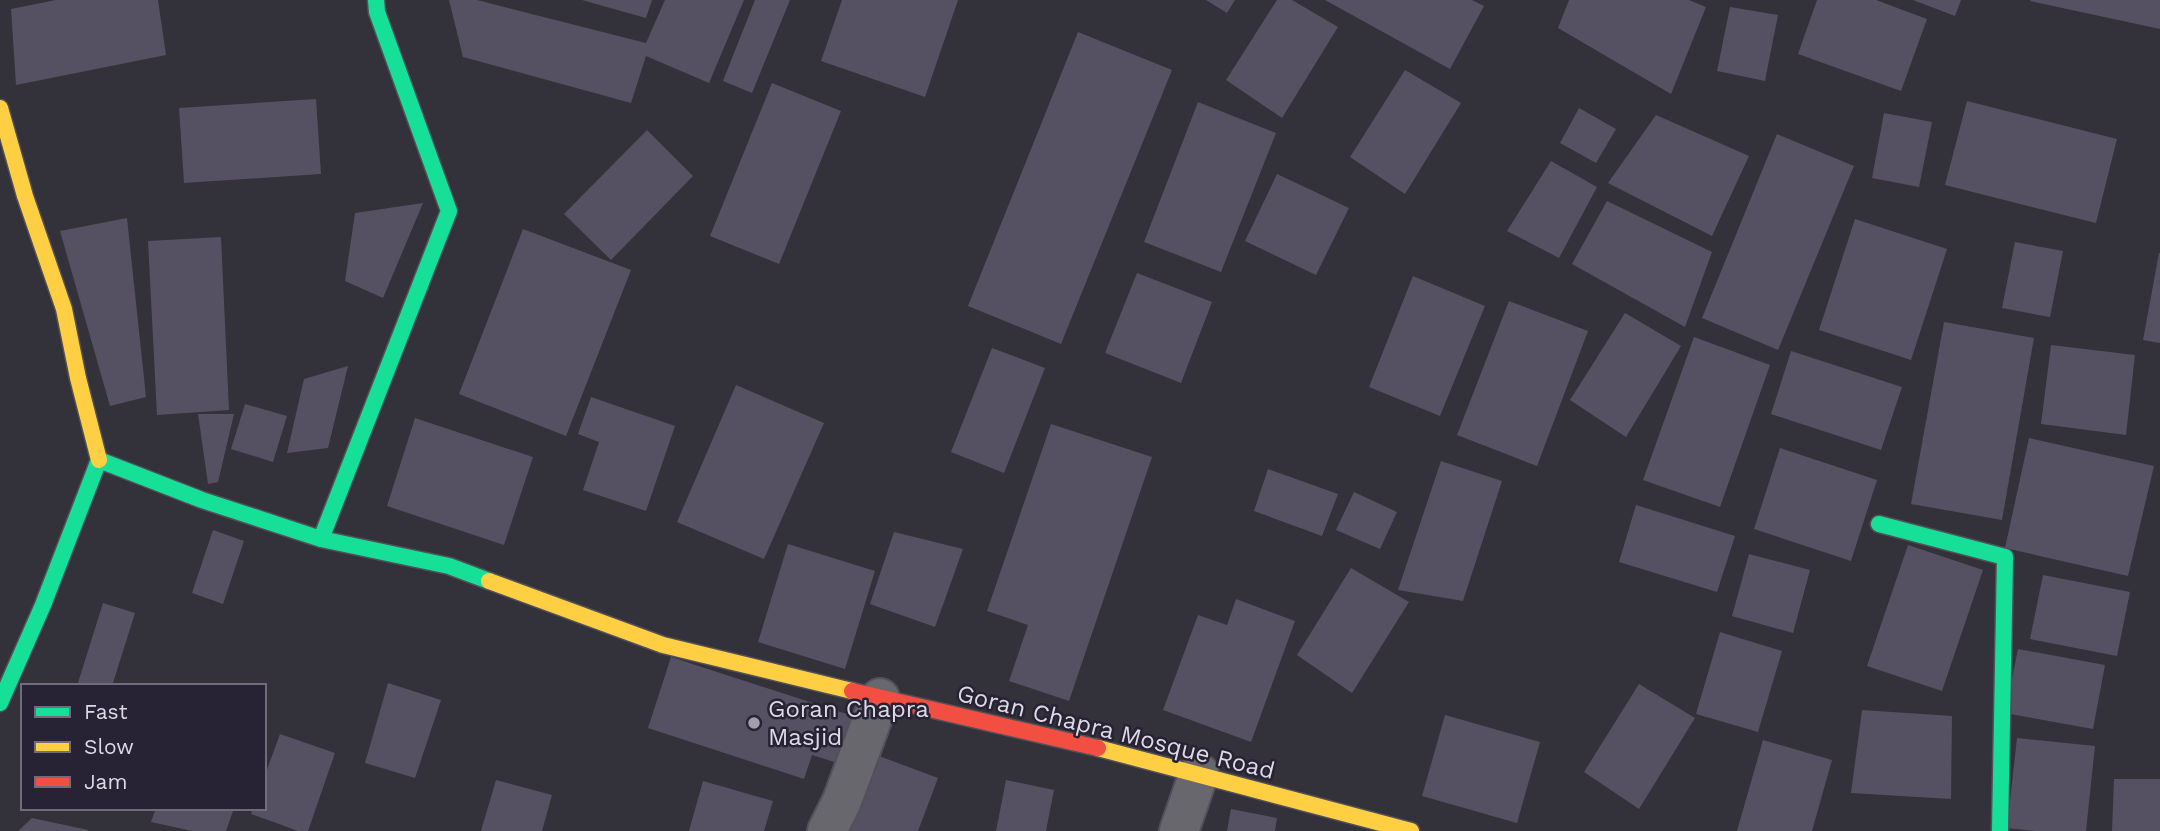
<svg xmlns="http://www.w3.org/2000/svg" width="2160" height="831" viewBox="0 0 2160 831" font-family="'Work Sans',sans-serif">
<style>
.building{fill:#565162}
.lines{fill:none;stroke-linecap:round;stroke-linejoin:round}
.street-casing{stroke:#525059;stroke-width:42}
.fast-casing{stroke:#525059;stroke-width:19}
.slow-casing{stroke:#525059;stroke-width:19}
.jam-casing{stroke:#525059;stroke-width:19}
.street{stroke:#68676e;stroke-width:38}
.fast{stroke:#16e098;stroke-width:16}
.slow{stroke:#ffcf43;stroke-width:16}
.jam{stroke:#f24e42;stroke-width:16}
.poi-dot{fill:#a29faa;stroke:#282334;stroke-width:2.5}
.labels{text-anchor:middle;dominant-baseline:central;stroke-width:5;stroke-linejoin:round;paint-order:stroke}
.poi-label{font-size:24px;fill:#dddae6;stroke:#282334;text-anchor:start}
.street-label{font-size:24px;fill:#dddae6;stroke:#282334}
</style>
<rect width="100%" height="100%" fill="#33313a"/>
<path class="building" d="M 56,0 L 158,0 L 166,55 L 16,85 L 11,9 Z
M 449,0 L 477,0 L 646,43 L 665,0 L 744,0 L 709,83 L 646,56 L 631,103 L 463,57 Z
M 582,0 L 652,0 L 646,18 Z
M 755,0 L 790,0 L 752,93 L 723,81 Z
M 842,0 L 958,0 L 925,97 L 821,61 Z
M 1206,0 L 1235,0 L 1227,13 Z
M 1277,0 L 1292,0 L 1338,27 L 1282,118 L 1226,80 Z
M 1325,0 L 1472,0 L 1484,6 L 1450,69 Z
M 1569,0 L 1689,0 L 1706,7 L 1671,94 L 1558,28 Z
M 1817,0 L 1876,0 L 1927,19 L 1901,91 L 1798,54 Z
M 1913,0 L 1961,0 L 1955,16 Z
M 2031,0 L 2160,0 L 2160,29 L 2030,1 Z
M 1730,7 L 1778,15 L 1765,81 L 1717,71 Z
M 1078,32 L 1172,70 L 1061,344 L 968,306 Z
M 1405,70 L 1461,103 L 1405,194 L 1350,157 Z
M 772,83 L 841,111 L 779,264 L 710,236 Z
M 316,99 L 321,174 L 184,183 L 179,108 Z
M 1967,101 L 2117,139 L 2096,223 L 1945,185 Z
M 1198,102 L 1276,133 L 1221,272 L 1144,242 Z
M 1579,108 L 1616,129 L 1596,163 L 1560,143 Z
M 1884,113 L 1932,122 L 1919,187 L 1872,178 Z
M 1656,115 L 1749,156 L 1712,236 L 1608,183 Z
M 647,130 L 693,176 L 611,260 L 564,214 Z
M 1777,134 L 1854,166 L 1778,350 L 1702,318 Z
M 1551,161 L 1597,187 L 1559,258 L 1507,231 Z
M 1277,174 L 1349,208 L 1316,275 L 1245,241 Z
M 1607,201 L 1712,252 L 1685,327 L 1572,264 Z
M 423,203 L 383,298 L 345,281 L 355,213 Z
M 127,218 L 146,397 L 110,406 L 60,231 Z
M 1855,219 L 1947,249 L 1911,360 L 1819,330 Z
M 523,229 L 631,270 L 566,436 L 459,394 Z
M 221,237 L 229,410 L 157,415 L 148,241 Z
M 2015,242 L 2063,251 L 2050,317 L 2002,308 Z
M 2159,253 L 2160,253 L 2160,343 L 2143,340 Z
M 1137,273 L 1212,302 L 1181,383 L 1105,353 Z
M 1413,276 L 1485,306 L 1440,416 L 1369,387 Z
M 1509,301 L 1588,331 L 1537,466 L 1457,435 Z
M 1625,313 L 1681,346 L 1626,437 L 1570,400 Z
M 1944,322 L 2034,338 L 2002,520 L 1911,504 Z
M 1694,337 L 1770,365 L 1720,507 L 1643,480 Z
M 2051,345 L 2135,355 L 2126,435 L 2041,424 Z
M 992,348 L 1045,368 L 1004,473 L 951,452 Z
M 1791,351 L 1902,387 L 1881,450 L 1771,414 Z
M 348,366 L 328,448 L 287,453 L 304,379 Z
M 736,385 L 824,423 L 764,559 L 677,522 Z
M 591,397 L 675,426 L 646,511 L 583,490 L 599,442 L 578,434 Z
M 245,404 L 287,416 L 273,462 L 231,449 Z
M 198,414 L 234,414 L 218,482 L 208,484 Z
M 415,418 L 533,457 L 504,545 L 387,506 Z
M 1051,424 L 1152,457 L 1069,701 L 1009,681 L 1028,625 L 987,611 Z
M 2029,438 L 2154,466 L 2128,576 L 2005,548 Z
M 1780,448 L 1877,480 L 1851,561 L 1754,529 Z
M 1441,461 L 1502,481 L 1463,601 L 1398,590 Z
M 1268,469 L 1338,494 L 1322,536 L 1254,511 Z
M 1354,492 L 1397,512 L 1380,549 L 1336,530 Z
M 1636,505 L 1735,536 L 1717,592 L 1619,562 Z
M 213,530 L 244,541 L 223,604 L 192,593 Z
M 894,532 L 963,549 L 935,627 L 870,604 Z
M 788,544 L 875,571 L 845,669 L 758,642 Z
M 1908,545 L 1983,570 L 1942,691 L 1867,666 Z
M 1749,554 L 1810,570 L 1793,633 L 1732,616 Z
M 1351,568 L 1409,602 L 1352,693 L 1297,655 Z
M 2043,575 L 2130,592 L 2117,656 L 2030,639 Z
M 1236,599 L 1295,621 L 1251,742 L 1163,710 L 1198,615 L 1227,625 Z
M 103,603 L 135,613 L 112,686 L 77,686 Z
M 1720,632 L 1782,651 L 1758,732 L 1696,714 Z
M 2018,649 L 2105,665 L 2093,729 L 2005,713 Z
M 671,657 L 859,718 L 844,765 L 812,755 L 804,779 L 648,728 Z
M 388,683 L 441,700 L 415,778 L 365,763 Z
M 1639,684 L 1695,718 L 1639,809 L 1584,772 Z
M 1862,710 L 1952,716 L 1951,799 L 1851,793 Z
M 1445,715 L 1540,742 L 1517,823 L 1422,796 Z
M 280,734 L 335,753 L 308,831 L 298,831 L 251,814 L 253,808 L 264,808 L 264,778 Z
M 2017,738 L 2095,746 L 2086,831 L 2035,831 L 2007,828 Z
M 1763,740 L 1832,760 L 1812,831 L 1737,831 Z
M 871,753 L 938,778 L 918,831 L 842,831 Z
M 2114,779 L 2160,779 L 2160,831 L 2112,831 Z
M 496,780 L 552,795 L 542,831 L 481,831 Z
M 1006,780 L 1054,790 L 1046,831 L 996,831 Z
M 703,781 L 773,801 L 764,831 L 689,831 Z
M 156,808 L 234,808 L 226,831 L 192,831 L 151,822 Z
M 1231,809 L 1277,818 L 1275,831 L 1227,831 Z
M 32,818 L 88,830 L 88,831 L 18,831 Z"/>
<g class="lines">
<g class="street-casing">
<path id="street" d="M 827,831 L 842,801 L 880,698
M 1179,831 L 1199,773"/>
</g>
<g class="fast-casing">
<path id="fast" d="M 1879,524 L 2005,557 L 2000,831
M 321,539 L 449,211 L 377,12 L 376,0
M 0,703 L 43,605 L 99,460 L 202,500 L 321,539 L 449,566 L 489,581"/>
</g>
<g class="slow-casing">
<path id="slow" d="M 0,108 L 25,196 L 64,309 L 78,378 L 99,460
M 489,581 L 663,645 L 852,691
M 1098,748 L 1411,831"/>
</g>
<g class="jam-casing">
<path id="jam" d="M 852,691 L 1098,748"/>
</g>
<use href="#street" class="street"/>
<use href="#fast" class="fast"/>
<use href="#slow" class="slow"/>
<use href="#jam" class="jam"/>
</g>
<circle class="poi-dot" cx="754" cy="723" r="7"/>
<g class="labels">
<g class="poi-label">
<text x="768" y="709">Goran Chapra<tspan x="768" dy="28">Masjid</tspan></text>
</g>
<g class="street-label">
<text transform="translate(1116 732) rotate(14)">Goran Chapra Mosque Road</text>
</g>
</g>
<rect x="21" y="684" width="245" height="126" fill="#282334" stroke="#706c7b" stroke-width="2"/>
<rect x="35" y="707" width="35" height="10" fill="#16e098" stroke="#706c7b" stroke-width="2"/>
<text x="84" y="719" font-size="21" fill="#dddae6">Fast</text>
<rect x="35" y="742" width="35" height="10" fill="#ffcf43" stroke="#706c7b" stroke-width="2"/>
<text x="84" y="754" font-size="21" fill="#dddae6">Slow</text>
<rect x="35" y="777" width="35" height="10" fill="#f24e42" stroke="#706c7b" stroke-width="2"/>
<text x="84" y="789" font-size="21" fill="#dddae6">Jam</text>
</svg>
